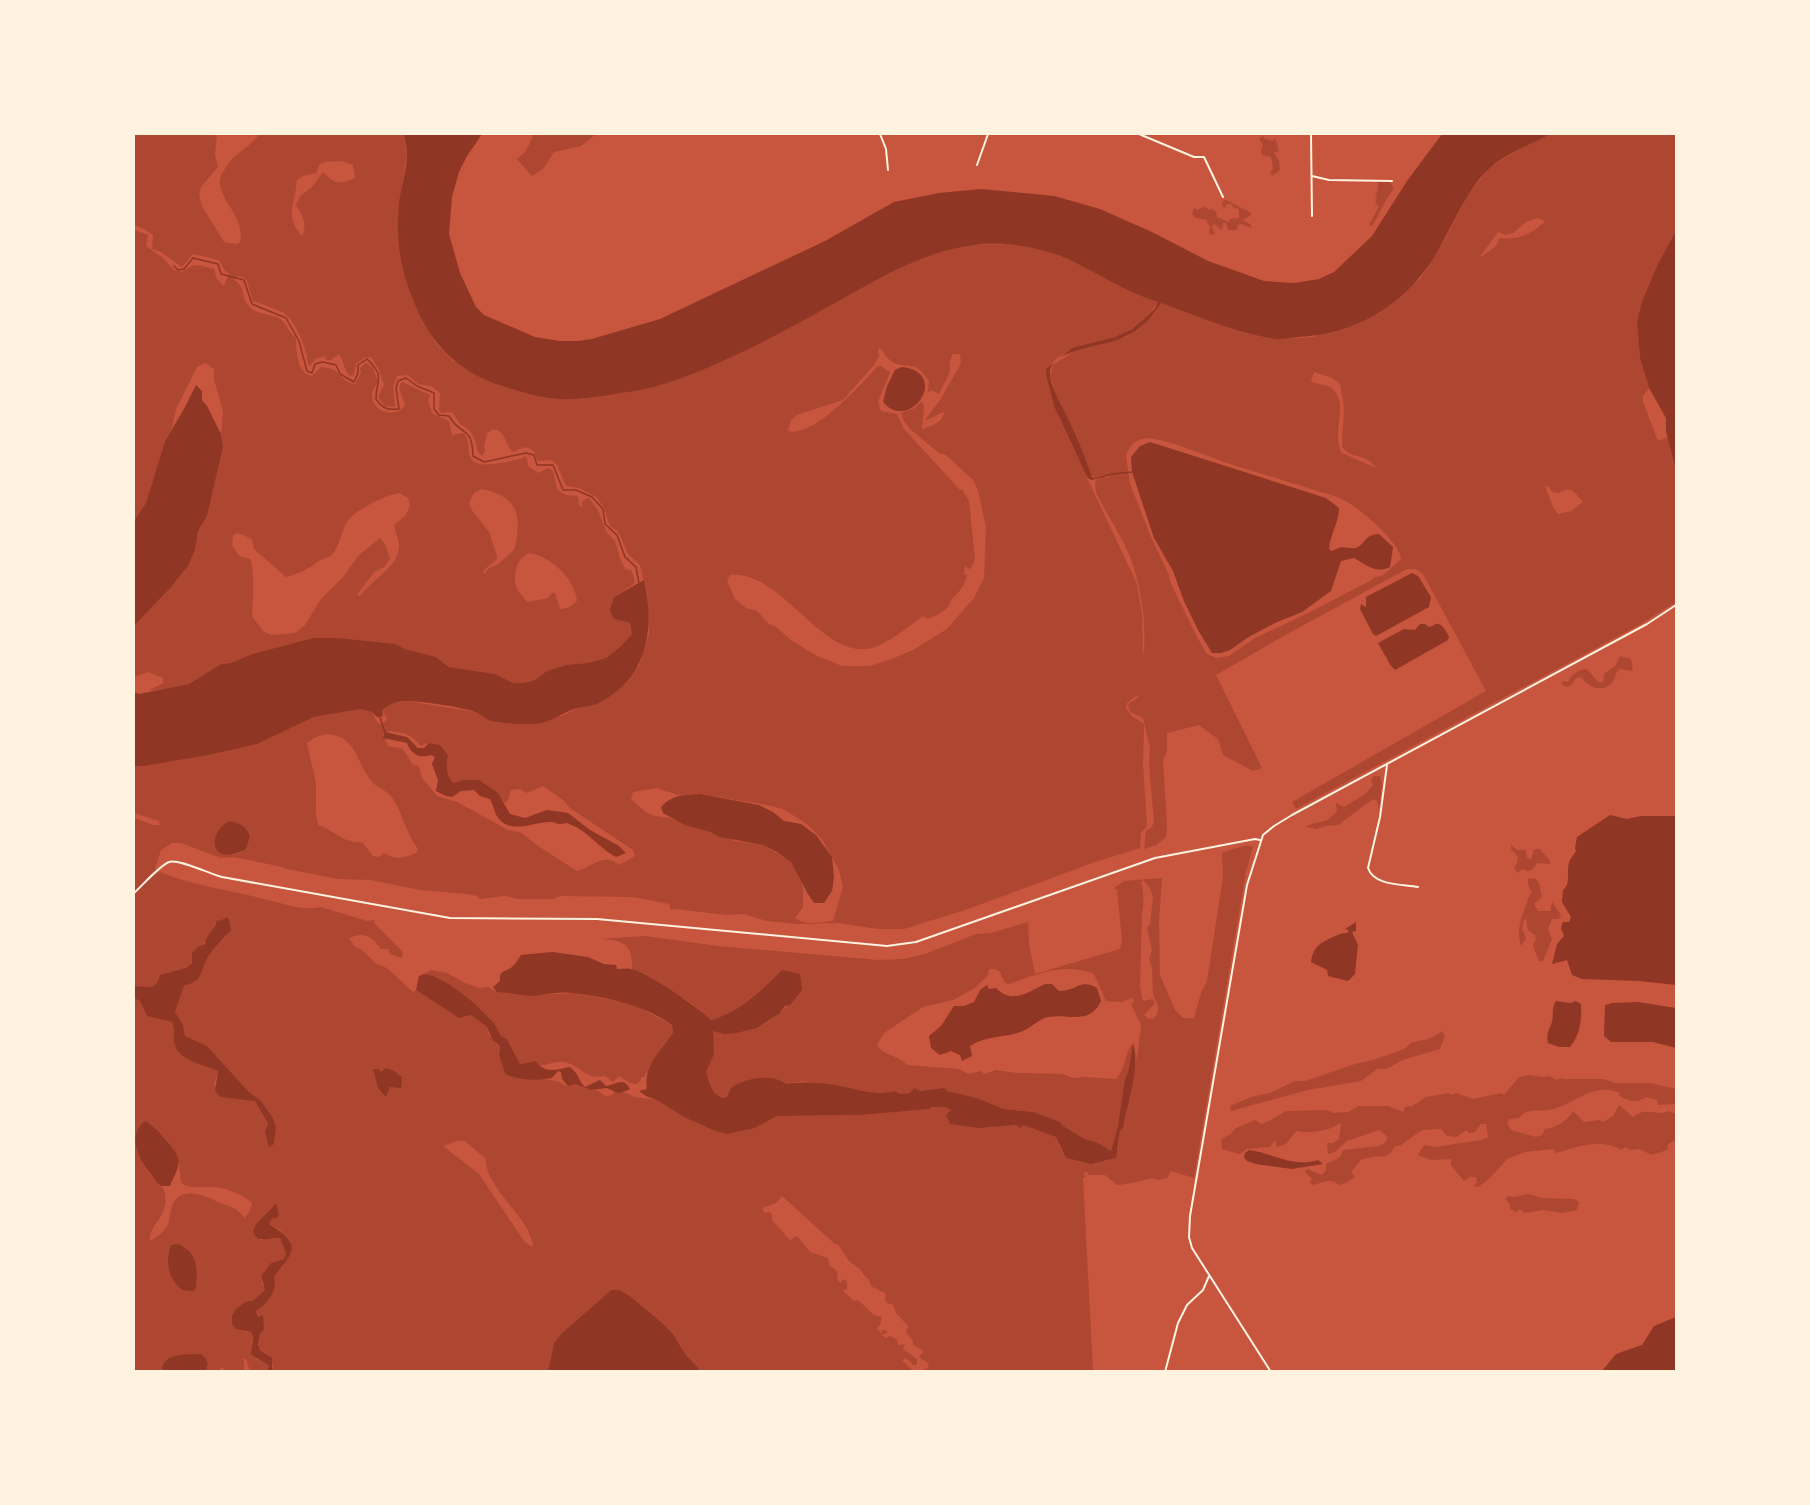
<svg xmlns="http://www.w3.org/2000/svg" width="1810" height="1505" viewBox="0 0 1810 1505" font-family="Commissioner,sans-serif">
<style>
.green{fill:#ae4732;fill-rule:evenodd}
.water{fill:#8f3625}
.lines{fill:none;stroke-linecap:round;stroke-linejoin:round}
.stream{stroke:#8f3625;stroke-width:1.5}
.minor{stroke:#fff3e0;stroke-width:2}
</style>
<rect width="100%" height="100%" fill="#c8553d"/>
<path class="green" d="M 134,134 L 217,134 L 215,155 L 218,167 L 201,187 L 199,195 L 202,206 L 224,242 L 237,244 L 240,242 C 246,217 218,200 220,180 C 220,177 224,170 226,167 C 232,155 250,148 259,134 L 404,134 L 407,153 L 400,201 L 412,298 L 435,342 L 452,360 L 503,387 L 560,399 L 599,396 L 882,276 C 897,269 912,259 928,254 C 975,240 1027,240 1072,261 C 1101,274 1128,293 1158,302 C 1154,310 1149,313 1143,319 C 1135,326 1129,331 1120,335 C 1094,346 1062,344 1046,371 L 1059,418 L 1137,584 L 1142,615 L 1143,656 C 1148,628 1140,576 1127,550 C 1118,530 1105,512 1096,492 L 1095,483 L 1097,479 L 1104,477 L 1107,478 L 1112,474 L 1093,477 L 1090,474 L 1073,429 L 1058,402 L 1050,376 L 1053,365 L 1078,349 L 1112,342 L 1126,337 L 1154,315 L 1161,303 L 1200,318 L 1271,339 L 1314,337 L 1420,279 L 1444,241 L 1468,195 L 1489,168 L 1512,153 L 1550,134 L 1676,134 L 1676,229 L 1657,266 L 1637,322 L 1640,358 L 1649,388 L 1643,396 L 1643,402 L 1658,441 L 1668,437 L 1676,470 L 1676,602 L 1639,625 L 1296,809 L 1292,802 L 1486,691 L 1423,574 L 1416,569 L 1407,569 L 1287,634 L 1216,675 L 1262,768 L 1253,771 L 1223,755 L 1218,739 L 1199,725 L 1167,733 L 1167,751 L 1163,760 L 1167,826 L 1166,837 L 1156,845 L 1144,849 L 1146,831 L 1152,827 L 1154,821 L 1149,764 L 1150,748 L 1143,718 L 1130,712 L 1128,704 L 1139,697 L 1136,696 L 1127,703 L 1126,708 L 1132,716 L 1144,724 L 1144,730 L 1143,765 L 1147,826 L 1141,833 L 1140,848 L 1095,862 L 968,909 L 904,929 L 878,929 L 838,923 L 797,924 L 766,921 L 744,914 L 727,915 L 675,909 L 671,910 L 669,904 L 633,897 L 560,896 L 553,899 L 519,899 L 505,896 L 480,899 L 477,896 L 467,894 L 420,890 L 371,880 L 338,879 L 287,869 L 278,866 L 233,857 L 221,858 L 181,843 L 172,843 L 161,850 L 155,869 L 157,873 L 160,872 C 191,885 223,889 256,897 C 277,901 299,912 321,907 L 367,921 L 374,920 L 375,924 L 402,951 L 403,955 L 401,958 L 390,954 L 388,949 L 381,949 C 372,937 365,931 349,938 L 354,946 L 362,950 L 377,964 L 387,968 L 413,992 L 416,990 L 453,1014 L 466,1017 L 471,1015 L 487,1027 L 489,1035 L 500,1048 L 499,1056 L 505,1074 C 525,1082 552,1075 566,1086 L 575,1084 L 591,1090 L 597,1090 L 605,1096 L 612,1095 L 615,1092 L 626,1093 L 635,1097 L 659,1100 L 684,1117 L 755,1128 L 777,1116 L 862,1115 L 929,1109 L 932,1107 L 944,1107 L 951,1110 L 950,1112 L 988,1128 L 993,1126 L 1023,1125 L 1056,1137 C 1059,1142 1059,1146 1062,1151 C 1072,1167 1095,1162 1110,1160 L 1118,1148 L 1120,1131 L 1123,1128 L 1138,1050 L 1141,1025 L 1131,1004 L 1134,1002 L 1133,998 L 1121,1002 L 1106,1001 L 1094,974 C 1067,962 1036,974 1010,984 L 1005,983 L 1000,972 L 995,969 L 989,969 L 988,975 L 975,988 L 953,1000 L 923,1007 L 884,1033 L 877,1045 C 883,1056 899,1055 907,1065 L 958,1069 L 969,1074 L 981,1071 L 984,1074 L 996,1070 L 1017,1073 L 1063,1074 L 1072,1078 L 1084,1077 L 1116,1079 C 1126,1069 1124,1053 1133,1043 L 1129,1068 L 1124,1084 L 1118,1126 L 1111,1151 L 1098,1143 L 1085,1139 L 1070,1130 L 1033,1112 L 1004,1109 L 977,1098 L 946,1091 L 944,1088 L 920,1091 L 914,1088 L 910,1093 L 900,1094 L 895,1091 L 887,1093 L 863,1092 L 828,1084 L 802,1081 L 723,1098 L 718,1097 L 712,1089 L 706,1072 L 710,1062 L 713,1031 C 726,1029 738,1031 751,1029 C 772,1025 789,1004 802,990 L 782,970 C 761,991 740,1012 711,1020 C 689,998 659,984 632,969 C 633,945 624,940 601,939 L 645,936 L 718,946 L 878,960 L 903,959 L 925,954 L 976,934 L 991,933 L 1028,922 L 1029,944 L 1035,974 L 1120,949 L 1122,940 L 1117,890 L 1114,888 L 1124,881 L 1162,878 L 1159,921 L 1160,975 L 1175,1010 L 1183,1018 L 1194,1018 L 1201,993 L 1207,981 L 1223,877 L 1222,853 L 1243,846 L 1253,846 L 1246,872 L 1194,1178 L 1171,1171 L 1167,1178 L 1158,1180 L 1152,1178 C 1141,1181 1129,1184 1117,1185 L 1105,1175 L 1089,1175 L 1087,1172 L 1083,1173 L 1086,1177 L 1083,1178 L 1093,1371 L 921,1371 L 928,1368 L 929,1364 L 919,1357 L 924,1351 L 913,1345 L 913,1341 L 906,1332 L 907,1328 L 909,1327 L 896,1313 L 893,1305 L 887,1303 L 885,1299 L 886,1294 L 871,1286 L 869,1280 L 863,1274 L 861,1270 L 849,1261 L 838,1244 L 836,1245 L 782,1196 L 776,1203 L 763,1208 L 764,1213 L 769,1212 L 772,1214 L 772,1220 L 790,1240 L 797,1236 L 810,1252 L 828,1258 L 830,1266 C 839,1270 837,1273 838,1281 L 841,1283 L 843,1279 L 847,1281 L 847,1290 L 842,1290 L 854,1301 L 858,1300 L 874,1315 L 882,1317 L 880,1325 L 877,1328 L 882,1334 L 882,1330 L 887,1331 L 887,1333 L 882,1335 L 885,1338 L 890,1336 L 897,1339 L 898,1345 L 905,1344 L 903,1349 L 917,1359 L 917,1365 L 913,1365 L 906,1358 L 902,1360 L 913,1371 L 701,1371 L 685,1354 L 673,1334 L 620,1290 L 611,1290 L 561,1334 L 554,1343 L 548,1371 L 272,1371 L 273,1366 L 266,1353 L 260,1350 C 257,1342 258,1336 264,1329 L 256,1311 C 268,1303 278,1292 274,1277 L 284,1265 L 290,1241 L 280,1230 L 269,1224 L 273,1205 L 263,1216 L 260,1240 L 280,1238 L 286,1253 L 284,1259 L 271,1263 L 261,1276 L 262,1284 L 266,1290 L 254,1300 L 245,1302 L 245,1332 L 251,1332 L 253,1335 L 251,1343 L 256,1359 L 265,1361 L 269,1366 L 267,1371 L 250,1371 L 246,1359 L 244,1359 L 244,1371 L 225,1371 L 222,1367 L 218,1371 L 206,1371 L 208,1366 C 185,1353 182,1349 162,1369 L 162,1371 L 134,1371 L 134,998 L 140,1001 L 147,1016 L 173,1022 C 176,1030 172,1038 175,1046 C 181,1060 205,1065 218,1071 L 214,1085 L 247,1099 L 255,1101 L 268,1125 L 274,1144 L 276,1127 L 273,1118 L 261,1101 L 249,1092 L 207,1046 L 185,1036 L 183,1025 L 175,1012 L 184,986 C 204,981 199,971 208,957 C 210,953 227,933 230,931 L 217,920 C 215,926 192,965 187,967 C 180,972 168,974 160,975 L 157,983 L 152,987 L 134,986 L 134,818 L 153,825 L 160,825 L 159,821 L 134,813 L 134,766 L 144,766 L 209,755 L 257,744 L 314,717 L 361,709 L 372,712 L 377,722 L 382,725 L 387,719 L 382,710 L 388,704 L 408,701 L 475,712 L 489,720 L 562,716 L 580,707 L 639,666 L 649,634 L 647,593 L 640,565 L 628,554 L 618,531 L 610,526 L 603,506 L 596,497 L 579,488 L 566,486 L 557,465 L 551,460 L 538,461 C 533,452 537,451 525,447 L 513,452 C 504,444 507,431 493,429 L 487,433 L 484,447 L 485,452 L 482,456 L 478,452 L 474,437 L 469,430 L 460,424 L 452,412 L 441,413 L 439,409 L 440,393 L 431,386 L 418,384 L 408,375 L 397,376 L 393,387 L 395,407 L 385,406 L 378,397 L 384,385 L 378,368 L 371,357 L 364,358 L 356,364 L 354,374 L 350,376 C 344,371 344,361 339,354 L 331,360 L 327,360 L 325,356 L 315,359 L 310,366 L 308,364 C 307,349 296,322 284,313 C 279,310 261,304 253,301 L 247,281 L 244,277 L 238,276 L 234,280 C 247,288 239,296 250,307 C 256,314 268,314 277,317 C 286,321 288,332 296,338 C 296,350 297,373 312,376 L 321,367 C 322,367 331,368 332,369 C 341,373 343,383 355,384 L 361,373 L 360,368 L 366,363 L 373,368 L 378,381 C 376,386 372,390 372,395 C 372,413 396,419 405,405 C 403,397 396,388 402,382 L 430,395 L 428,400 L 432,413 L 449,421 L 452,435 L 463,433 L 466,436 C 470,443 467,453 472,460 C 479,470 512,461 523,458 L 525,456 L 527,458 L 528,466 L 538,473 L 549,468 L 553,471 L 557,489 L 566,495 L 578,496 L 579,505 L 582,507 L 582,502 L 585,499 L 589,498 L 598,510 L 607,533 L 615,541 L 620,558 L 625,569 L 631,570 L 634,577 L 634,584 L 614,597 L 614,619 L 630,623 L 632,634 L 620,647 L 606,658 L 587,663 L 566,665 L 547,671 L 535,680 L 524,683 L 513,683 L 495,674 L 449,667 L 436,657 L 405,649 L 395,644 L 340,638 L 313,638 L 252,654 L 231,663 L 221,664 L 189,684 L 175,688 L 148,691 L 163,683 L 163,678 L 148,672 L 134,677 L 134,626 L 172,586 L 188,566 L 195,550 L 198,531 L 207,516 L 223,447 L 221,434 L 223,412 L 214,379 L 214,369 L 206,363 L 197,367 L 176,409 L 172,428 L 165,441 L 146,503 L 134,521 L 134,230 L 148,235 L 146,246 L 163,258 L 174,270 L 182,272 C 196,262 198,265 214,269 L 217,279 L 224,286 L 229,273 L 225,271 L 219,260 L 193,254 L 182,267 L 161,252 L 152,249 L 153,235 L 144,229 L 134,225 ZM 341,161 L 353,165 L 355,178 C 340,185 334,184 323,172 L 312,187 L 300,196 L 296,205 C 302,215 308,224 302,236 C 284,216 295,205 297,180 L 303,176 L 317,173 L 319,165 L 325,162 ZM 1538,218 L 1545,221 C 1533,234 1517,240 1500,238 L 1495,247 L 1479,258 L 1498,232 L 1506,235 L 1513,233 L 1526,222 ZM 880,348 C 884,353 888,360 894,363 C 913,369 916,361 929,381 L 928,391 L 929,392 L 931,390 L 939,394 L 950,372 L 950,360 L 953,354 L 960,354 L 961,364 L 940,400 L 925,420 C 932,419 937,414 944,412 C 943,423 931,426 922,429 L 924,406 L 922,401 L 915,408 L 901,413 L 903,420 L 910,429 L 939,453 L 946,455 L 974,481 L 978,491 L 986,527 L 984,578 L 974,598 L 947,629 L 913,650 L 892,659 L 870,666 L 842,666 L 815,655 L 791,640 L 775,626 L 769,624 L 757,611 L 746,608 L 735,599 L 727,581 L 730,575 C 782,569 822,661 872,648 C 887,644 911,625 923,616 L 928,619 C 935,616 942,613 948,607 C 950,605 950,601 952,599 C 960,591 964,587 967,575 L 964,574 L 965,565 L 968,569 L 971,568 L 975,559 L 969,501 L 962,489 L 960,490 L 904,429 L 897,414 L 881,411 L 878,402 L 890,372 L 881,366 L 877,367 C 860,385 814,438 788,431 L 791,420 L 797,415 L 843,400 L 874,365 L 879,356 L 878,350 ZM 1314,372 L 1332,378 L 1340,384 L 1344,407 L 1342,447 C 1351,459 1368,454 1376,468 L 1342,453 C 1330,433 1350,408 1333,389 C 1327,384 1317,385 1311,381 ZM 1148,438 C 1177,442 1200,454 1227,463 C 1255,472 1283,480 1311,489 C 1324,493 1338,496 1349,503 C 1362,510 1402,546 1401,559 L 1382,576 L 1375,577 L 1370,581 L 1306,614 L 1255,638 L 1229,656 L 1216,658 L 1207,654 L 1197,637 L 1171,584 L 1169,575 L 1151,537 L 1130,484 L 1126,455 C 1131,443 1136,439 1148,438 ZM 1545,486 L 1549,487 L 1552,492 L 1559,493 C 1571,485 1575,493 1583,502 L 1571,511 L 1558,514 L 1553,507 ZM 482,489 C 518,496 523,517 514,550 L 497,565 L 489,568 L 485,573 L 483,573 L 485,569 L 497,559 L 497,556 L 489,532 L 471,509 L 469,503 L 474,493 ZM 399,493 L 408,498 L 410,505 L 406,515 L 394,525 C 395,531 398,538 399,544 C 400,567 372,579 360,596 L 357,595 L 374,572 L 384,567 L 390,559 L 385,544 L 380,538 L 358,556 L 344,576 L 321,599 L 305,625 L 295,633 L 271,635 L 263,631 L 252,616 C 253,604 255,568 250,559 L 239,556 L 232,545 L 233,535 L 238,533 L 252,539 L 254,549 L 286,577 C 299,574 308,569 319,561 C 324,557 330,559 334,552 C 340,543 342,531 347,522 C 355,509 385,496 399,493 ZM 529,553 C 551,556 575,579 577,601 C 572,606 567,609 560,609 L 555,593 L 552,593 L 548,598 L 527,602 C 524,598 519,593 517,589 C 512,576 516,559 529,553 ZM 390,731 C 403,733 413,734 420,746 L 429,743 L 440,745 L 448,755 C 446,765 446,776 454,783 C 475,776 492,787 505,803 L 508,800 L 511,790 L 520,789 L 527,793 L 543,786 L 563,800 L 570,808 L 633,850 L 635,856 L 619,865 C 605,852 592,867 577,871 L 538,846 L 520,832 L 508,830 L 457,802 L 437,796 L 422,778 L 419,766 L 413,765 L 403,749 L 388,746 L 383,734 ZM 326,734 C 356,736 355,758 369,778 C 376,789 386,788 393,799 C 403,814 406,834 418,849 L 416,853 C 402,858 397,861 384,853 L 379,857 L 373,856 L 362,842 C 344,844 334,830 318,825 L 316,814 L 316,783 L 307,743 L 316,737 ZM 657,788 L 678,795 L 700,794 L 767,805 L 783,809 L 807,824 L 822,839 L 839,870 L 843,887 L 833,921 C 821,922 806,926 795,918 L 803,907 L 803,890 L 802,881 L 791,861 L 763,845 L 735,841 L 670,818 L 655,816 L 647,813 L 631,799 L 633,792 ZM 217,833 L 246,849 C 231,858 229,856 215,846 ZM 1143,880 L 1150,888 L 1153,897 L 1150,924 L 1147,928 L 1152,951 L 1149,958 L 1152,968 L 1153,994 L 1158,1006 L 1158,1011 L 1155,1018 L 1149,1019 L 1144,1015 L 1155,1003 L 1153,999 L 1143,1001 L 1140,987 L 1142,913 C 1144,907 1144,888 1141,882 ZM 163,1136 L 178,1156 L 181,1182 L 184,1185 L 190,1187 L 215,1187 L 226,1189 L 243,1196 L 252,1203 L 250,1211 L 245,1218 C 234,1204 226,1207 212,1199 C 199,1193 178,1188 172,1206 C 169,1214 171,1223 165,1229 C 162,1234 155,1238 150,1241 C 149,1223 169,1218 165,1193 C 164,1186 155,1181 150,1175 C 144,1165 139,1155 136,1144 ZM 458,1141 L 465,1141 L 486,1159 C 484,1180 515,1208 526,1227 C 529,1232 531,1238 533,1244 L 532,1247 L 524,1241 L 479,1174 L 443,1146 Z
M 534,134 L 596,134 L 581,146 L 554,152 L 543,169 L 532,176 L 517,159 L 526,151 Z
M 1263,136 L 1265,139 L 1273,141 L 1275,138 L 1279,151 L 1274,153 L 1279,161 L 1280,170 L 1272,176 L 1270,172 L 1273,169 L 1271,157 L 1262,155 L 1261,149 L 1263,145 L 1259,139 Z
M 1378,181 L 1390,182 L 1394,189 C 1385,198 1380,214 1372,226 L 1369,225 L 1378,208 L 1378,205 L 1375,203 L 1377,198 L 1375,195 L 1378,190 Z
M 1226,200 L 1250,212 L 1251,215 L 1243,220 L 1251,225 L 1252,228 L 1241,224 L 1237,225 L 1238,228 L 1236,230 L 1228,230 L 1226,223 L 1223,223 L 1222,230 L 1214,224 L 1212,227 L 1215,234 L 1210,235 L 1209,230 L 1211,228 L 1207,223 L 1208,220 L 1196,218 L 1192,214 L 1194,208 L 1198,210 L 1205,206 L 1209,210 L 1213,209 L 1216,212 L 1217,217 L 1228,222 L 1230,219 L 1239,218 L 1239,209 L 1234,208 L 1231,204 L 1227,204 L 1225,208 L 1222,206 L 1223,201 Z
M 1620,656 L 1631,659 L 1633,671 L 1619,669 C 1615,674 1615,679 1612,683 C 1601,694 1587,686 1581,677 L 1576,678 L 1570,686 L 1566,687 L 1562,684 L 1563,681 L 1568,682 C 1573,674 1576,670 1587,669 L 1598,682 L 1603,682 L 1604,674 L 1615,666 Z
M 1374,776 L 1380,776 L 1382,784 L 1379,809 L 1377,801 L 1373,799 L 1338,825 L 1325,826 L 1316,829 L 1305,827 C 1312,823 1317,823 1324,821 C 1330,820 1332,815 1337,812 L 1336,803 L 1344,807 L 1365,794 L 1373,785 L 1371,781 Z
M 1511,845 L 1517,850 L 1526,850 L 1527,858 L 1531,859 L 1534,849 L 1540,849 L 1550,861 L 1550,864 L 1537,863 L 1532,870 L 1527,871 L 1523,869 L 1517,873 L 1514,867 L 1517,863 L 1518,857 L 1511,849 Z
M 1535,878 L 1539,883 L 1542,897 L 1534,904 L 1538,911 L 1550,911 L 1552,902 L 1561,915 L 1559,919 L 1552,919 L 1548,929 L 1552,939 L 1543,961 L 1539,961 L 1533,946 L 1536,939 L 1535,935 L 1528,930 L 1526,919 L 1524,920 L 1522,929 L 1526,938 L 1521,946 C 1515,928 1524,911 1530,894 L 1532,893 L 1528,884 L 1528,879 Z
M 431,970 L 447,973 L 463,982 L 479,988 L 488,987 L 497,992 L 528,996 L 571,993 L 613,1000 L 635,1005 L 672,1025 L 673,1033 C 663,1048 652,1062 644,1077 L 641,1077 L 641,1080 L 637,1084 L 630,1083 L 619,1076 L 613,1082 L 605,1076 C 584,1080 581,1065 564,1062 C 556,1061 547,1065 539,1066 L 536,1061 L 520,1064 L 507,1039 L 501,1036 L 494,1023 L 473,1002 L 451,986 L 434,976 L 424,974 Z
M 1442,1031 L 1445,1036 L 1440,1049 L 1405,1059 L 1386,1069 L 1377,1069 L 1361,1081 L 1308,1090 L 1231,1111 L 1230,1106 L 1251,1097 L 1270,1093 L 1295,1081 L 1305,1081 L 1358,1063 C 1365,1063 1395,1053 1403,1049 C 1406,1048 1408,1045 1411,1043 C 1424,1039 1429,1041 1442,1031 Z
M 1528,1075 L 1543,1077 L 1550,1076 L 1556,1080 L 1561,1078 L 1564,1079 L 1604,1079 L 1615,1083 L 1650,1083 L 1676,1089 L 1676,1104 L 1658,1105 L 1657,1100 L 1646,1097 C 1636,1104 1628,1101 1618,1095 L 1620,1093 C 1591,1082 1578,1103 1553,1109 C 1540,1113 1528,1106 1519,1118 L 1509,1119 L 1507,1123 L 1511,1130 L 1536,1137 L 1542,1135 L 1545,1129 C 1556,1128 1567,1121 1573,1111 L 1584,1122 L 1599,1120 L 1603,1122 L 1613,1116 L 1619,1105 L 1633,1117 C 1647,1106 1656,1117 1669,1111 L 1675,1114 L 1676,1112 L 1676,1142 L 1675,1140 L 1668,1144 L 1667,1150 L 1652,1155 L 1639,1149 L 1631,1150 L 1625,1147 L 1621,1150 C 1601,1138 1577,1147 1556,1153 L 1553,1149 L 1525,1152 L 1507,1159 L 1489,1179 L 1478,1187 L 1474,1186 L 1477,1182 L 1476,1177 L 1470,1177 L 1464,1181 L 1451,1165 L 1451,1159 L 1431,1160 L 1418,1155 L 1424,1145 L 1436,1147 L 1481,1140 L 1488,1137 L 1486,1124 L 1481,1124 L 1475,1132 L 1469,1133 L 1467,1130 L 1456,1137 L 1447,1136 L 1441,1129 L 1422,1130 L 1401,1145 L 1394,1147 L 1391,1153 L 1384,1157 L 1379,1156 L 1362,1159 L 1351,1172 L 1355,1177 L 1346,1183 L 1339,1185 C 1331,1178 1324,1182 1314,1185 L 1310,1183 L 1312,1179 L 1305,1172 L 1307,1169 L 1322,1175 L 1326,1170 L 1326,1164 C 1334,1160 1341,1160 1343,1150 L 1379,1146 L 1386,1142 L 1387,1136 L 1379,1130 L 1347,1141 L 1335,1152 L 1328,1154 L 1327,1143 L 1333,1143 L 1339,1139 L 1341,1123 C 1329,1131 1310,1134 1296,1131 L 1286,1144 L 1277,1147 L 1275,1140 L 1270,1147 L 1247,1149 L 1240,1154 L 1222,1149 L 1221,1139 L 1231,1134 L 1236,1128 L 1255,1120 L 1262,1124 L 1267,1122 L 1286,1111 L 1326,1110 L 1334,1113 L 1348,1112 L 1359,1106 L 1388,1106 L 1403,1112 L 1405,1107 L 1413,1106 L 1426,1097 L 1449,1093 L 1451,1095 L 1456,1093 L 1474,1099 L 1501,1093 L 1504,1095 L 1519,1077 Z
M 1528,1194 L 1542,1198 L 1574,1199 L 1579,1202 L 1577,1210 L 1562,1213 L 1543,1210 L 1524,1213 L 1520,1209 L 1516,1212 L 1510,1209 L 1510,1204 L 1505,1199 L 1508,1196 L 1515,1197 Z"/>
<path class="water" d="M 404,134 L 482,134 L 467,156 L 459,172 L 452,197 L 449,234 L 460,273 L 476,307 L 484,315 L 535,337 L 559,341 L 577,341 L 592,339 L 660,319 L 825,241 L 894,202 L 939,193 L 981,189 L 1054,196 L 1100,209 L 1154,233 L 1208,261 L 1264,281 L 1294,283 L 1319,279 L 1334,272 L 1372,236 L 1407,181 L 1442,134 L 1550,134 C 1531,145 1508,152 1491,167 C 1467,187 1450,232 1433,259 C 1402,307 1353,335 1297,337 C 1287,338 1279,341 1269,338 C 1233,331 1196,316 1161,303 C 1153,318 1137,332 1120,339 C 1106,346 1049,349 1050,374 C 1050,388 1065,411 1071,425 C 1079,442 1087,462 1093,480 L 1089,479 L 1086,475 L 1054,406 L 1046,374 L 1046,369 L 1072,348 L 1115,337 L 1132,329 L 1155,309 L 1158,302 C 1128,293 1101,275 1072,261 C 1047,249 1012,242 984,244 C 925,249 882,277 831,305 C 778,335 713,370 654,387 C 639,391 624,392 609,395 C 593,397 575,400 559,399 C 544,398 529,394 515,390 C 462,376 431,348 412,297 C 399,265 396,237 399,203 C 401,187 407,170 407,153 C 407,147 405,140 404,134 Z
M 1676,230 L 1676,229 L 1676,470 L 1666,431 L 1666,418 L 1649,388 L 1640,358 L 1637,322 L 1642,302 L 1657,266 Z
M 902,367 C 952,373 909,434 883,402 L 887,386 L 895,370 Z
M 196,385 L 202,391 L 202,400 L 207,406 L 221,434 L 223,447 L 207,516 L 198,531 L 195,550 L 188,566 L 172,586 L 134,626 L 134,521 L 146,503 L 165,441 L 184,409 Z
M 1150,442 L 1326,498 L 1339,508 C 1339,522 1330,535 1329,549 L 1332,551 C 1334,550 1340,547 1342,547 C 1347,547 1352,550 1358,547 C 1367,541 1365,535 1379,534 L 1393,547 L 1390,567 C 1375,574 1367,565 1354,558 L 1341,561 L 1331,591 L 1302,612 L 1275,623 L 1247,638 L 1230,650 L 1221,653 L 1212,653 L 1198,630 L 1184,601 L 1173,571 L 1154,538 L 1132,472 L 1131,457 L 1140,446 Z
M 1412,573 L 1418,576 L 1431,597 L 1429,607 L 1376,636 L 1373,634 L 1360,609 L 1361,604 L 1366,607 L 1366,597 Z
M 644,580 C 655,629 648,676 601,702 C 593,707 583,706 574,709 C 558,715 546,726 527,724 C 516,724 502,723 491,721 C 485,719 481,714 475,712 C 462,707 421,701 407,701 C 398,701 389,704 382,710 L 383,716 L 377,717 L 372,712 L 361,709 L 314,717 L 257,744 L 209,755 L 144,766 L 134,766 L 134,692 L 139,694 L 189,684 L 221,664 L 231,663 L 252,654 L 313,638 L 340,638 L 395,644 L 405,649 L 436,657 L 449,667 L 495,674 L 513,683 L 524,683 L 535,680 L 547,671 L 566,665 L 587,663 L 606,658 L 620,647 L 632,634 L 630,623 L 614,619 L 610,610 L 614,597 Z
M 1420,624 L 1425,624 L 1429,627 C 1432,627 1434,624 1436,624 C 1442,622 1447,633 1449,637 L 1448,640 L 1395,670 L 1391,666 L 1378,643 L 1404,629 L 1415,630 Z
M 385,732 L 407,737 L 418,748 L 424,748 L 429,743 L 440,745 L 448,755 C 446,765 446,777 454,783 L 464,780 L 479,780 L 498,793 L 510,814 L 525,818 L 547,810 L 568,813 L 590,830 L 619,846 L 626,853 L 616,857 C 599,848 587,830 569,824 C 565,822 565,824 560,824 C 557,824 554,822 551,822 C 536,821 513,834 500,820 C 494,814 494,806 490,799 L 480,796 L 474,790 L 461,791 L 452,797 L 446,796 L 436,791 L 438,780 L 432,764 L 435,757 L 431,755 C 419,759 411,754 407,743 L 383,738 Z
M 700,794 L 759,805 L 773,812 L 784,821 L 801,824 L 816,835 L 832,857 L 834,877 L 832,891 L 824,903 L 814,903 L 808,894 L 791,862 L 777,852 L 763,845 L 720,837 L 710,832 L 685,825 L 663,813 L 661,807 C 673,794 684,795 700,794 Z
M 1610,815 L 1627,819 L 1641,816 L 1676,816 L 1676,985 L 1639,981 L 1582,979 L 1572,975 L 1567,960 L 1552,964 L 1557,944 L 1564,936 L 1561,928 L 1563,922 L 1569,922 L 1571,917 L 1562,902 L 1563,890 C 1572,882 1565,871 1570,860 C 1572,857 1574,854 1576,851 L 1575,848 L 1577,837 Z
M 229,821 C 240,823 245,825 250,836 L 246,849 C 211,868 205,835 229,821 Z
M 227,917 L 229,920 L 231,931 C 227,933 210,953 208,957 C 199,972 205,980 184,986 L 175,1012 L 183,1025 L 185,1036 L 207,1046 L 249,1092 L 261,1101 L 273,1118 L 276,1127 L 274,1144 L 269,1147 L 265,1132 L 268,1124 L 255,1101 L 220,1097 L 215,1091 L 218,1071 C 205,1065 181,1061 175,1046 C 172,1038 176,1030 172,1022 L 147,1016 L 140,1001 L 134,998 L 134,986 L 152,987 L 157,983 L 160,975 L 186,968 L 192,963 L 192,953 L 198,947 L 205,944 C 206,934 215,930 217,920 L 220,921 Z
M 1356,922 L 1356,931 L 1352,932 L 1358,945 L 1355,974 L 1348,981 L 1328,976 L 1327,970 L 1311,962 C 1313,947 1320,943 1333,937 C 1338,935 1341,933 1347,933 L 1349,930 L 1345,929 Z
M 552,952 L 588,957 L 604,964 L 616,965 L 617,969 C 622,969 627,968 631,969 C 647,972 699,1008 711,1020 C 740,1012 761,991 782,970 L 800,974 L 802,990 L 790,1005 L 785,1006 L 779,1014 L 757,1028 L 736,1033 L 724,1034 L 713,1031 L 714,1054 L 706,1072 C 710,1083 711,1094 723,1098 L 727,1097 L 731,1088 C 745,1078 771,1073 786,1084 C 801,1082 814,1082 829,1084 C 851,1087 873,1097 895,1091 L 900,1094 L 910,1093 L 914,1088 L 920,1091 L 944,1088 L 947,1091 L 977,1098 L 1004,1109 L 1033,1112 L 1049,1118 L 1060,1122 L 1063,1126 L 1085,1139 L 1098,1143 L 1111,1151 L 1118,1126 L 1124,1084 L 1129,1068 L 1133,1043 C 1141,1065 1127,1104 1123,1128 L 1120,1131 L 1116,1158 L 1091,1164 L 1066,1158 L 1056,1137 L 1023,1125 L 1020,1128 L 1016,1125 L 979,1128 L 950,1124 L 946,1115 L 951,1110 L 944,1107 L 932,1107 L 929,1109 L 862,1115 L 777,1116 L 755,1128 L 727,1134 L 711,1129 L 684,1117 L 659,1101 L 646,1096 L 639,1091 L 647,1089 C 643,1066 661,1051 673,1033 L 672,1025 C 643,1004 606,997 571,993 C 557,991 543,996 529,996 C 519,995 508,993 497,992 L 493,987 L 500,981 C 499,970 504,973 512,967 C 516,964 518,959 521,955 Z
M 424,974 L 434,976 L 452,986 L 473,1002 L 494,1023 L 501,1036 L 507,1039 L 520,1064 L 536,1061 C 544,1074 557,1070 569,1067 C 578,1071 578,1081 585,1087 L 600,1080 L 606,1086 C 616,1085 623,1076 630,1089 L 621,1093 L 615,1092 L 607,1088 L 591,1090 L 575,1084 L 568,1086 L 562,1079 L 561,1072 L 558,1071 L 552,1078 C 536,1081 520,1080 505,1074 L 499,1055 L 500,1048 L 498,1044 L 493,1041 L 487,1027 L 471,1015 L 459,1018 L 416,990 L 419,976 Z
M 1045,984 L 1052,984 L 1059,991 C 1077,991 1080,978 1097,988 L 1101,1001 C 1089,1026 1069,1013 1048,1017 C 1039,1019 1032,1027 1023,1031 C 1007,1038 987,1035 970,1046 L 972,1056 L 962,1061 L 960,1055 L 951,1051 L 940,1055 L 931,1048 L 929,1036 L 941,1026 L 954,1006 L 964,1006 L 974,1002 L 980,990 L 987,985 L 989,989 L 996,988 C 1012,1005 1028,992 1045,984 Z
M 1556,1001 L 1570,1003 L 1576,1001 L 1581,1004 C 1582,1019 1580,1035 1570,1047 L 1559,1047 L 1548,1043 C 1546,1033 1549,1030 1552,1022 C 1554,1015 1551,1009 1556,1001 Z
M 1638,1002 L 1676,1008 L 1676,1048 L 1653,1042 L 1611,1042 L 1604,1036 L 1605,1005 L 1612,1003 Z
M 386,1068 L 394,1071 L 402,1077 L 401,1088 L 390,1087 L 386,1097 L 378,1088 L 373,1069 L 378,1069 L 381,1072 Z
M 145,1121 C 153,1124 176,1150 178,1157 C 181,1166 173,1178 170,1186 L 161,1186 C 146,1171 122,1138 145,1121 Z
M 1249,1150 C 1272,1153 1294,1168 1318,1160 L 1323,1164 L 1292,1169 L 1256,1164 L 1247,1161 L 1244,1157 L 1245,1153 Z
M 276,1203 L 279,1215 L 277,1218 L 272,1218 L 269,1224 C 302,1245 295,1250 274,1277 C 278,1292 268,1303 256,1311 L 258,1317 L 263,1315 L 264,1329 L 260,1334 L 258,1344 L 260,1350 L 272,1358 L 272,1371 L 267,1371 L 269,1366 C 264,1360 257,1360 251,1354 L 253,1336 L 251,1332 L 236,1329 L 232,1324 L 232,1316 L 235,1310 L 245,1302 L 254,1300 L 265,1290 L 261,1276 L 271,1263 L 284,1259 L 286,1253 L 280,1238 C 269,1237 257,1245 253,1231 L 256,1224 Z
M 178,1244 C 199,1254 197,1267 196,1288 L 193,1291 L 182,1290 C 168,1278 165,1262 171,1245 Z
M 611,1290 L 620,1290 L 631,1297 L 662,1323 L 673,1334 L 685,1354 L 701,1371 L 548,1371 L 554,1343 L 561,1334 Z
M 1676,1317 L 1676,1371 L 1602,1371 L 1616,1354 L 1642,1345 L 1654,1326 Z
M 201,1354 C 208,1359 209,1364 206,1371 L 162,1371 C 162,1352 187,1355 201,1354 Z"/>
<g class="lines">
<path class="stream" d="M 174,266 L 178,270 L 184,269 L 193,258 L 218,264 L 221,274 L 244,280 L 252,304 L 286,318 L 299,341 L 307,371 L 312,373 L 315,364 L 323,362 L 336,365 L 340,374 L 354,382 L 358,373 L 358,365 L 367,359 C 386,378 376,378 376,399 C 383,409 388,410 399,409 L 396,388 L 398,381 L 406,378 L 417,386 L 434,393 L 434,409 L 439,415 L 449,416 C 462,438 472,424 473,456 L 484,462 L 526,453 L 534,455 L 537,465 L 553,465 L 563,490 L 576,490 L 592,497 L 603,509 L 605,524 L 617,535 L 625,557 L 636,567 L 639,583
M 1092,479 L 1113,474 L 1132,472
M 380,717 L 385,733"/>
<path class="minor" d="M 880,134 L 886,149 L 888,170
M 1139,134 L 1194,157 L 1204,157 L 1223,197
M 1311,134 L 1312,216
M 977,165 L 988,134
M 1312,176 L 1329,180 L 1392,181
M 1387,765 L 1380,817 L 1368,868 C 1374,886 1402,884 1418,887
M 134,893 C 143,885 158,867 169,862 C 177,858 210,874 222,877 L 450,918 L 597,919 L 887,946 L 916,942 L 1155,858 L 1255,839 L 1260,840
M 1165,1372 L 1178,1323 L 1187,1305 L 1203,1290 L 1209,1276
M 1271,1372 L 1192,1248 L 1189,1237 L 1190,1216 L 1247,885 L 1263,835 L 1274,826 L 1292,815 L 1647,624 L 1676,605"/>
</g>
<rect width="1810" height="1505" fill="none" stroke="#fff3e0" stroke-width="270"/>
</svg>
